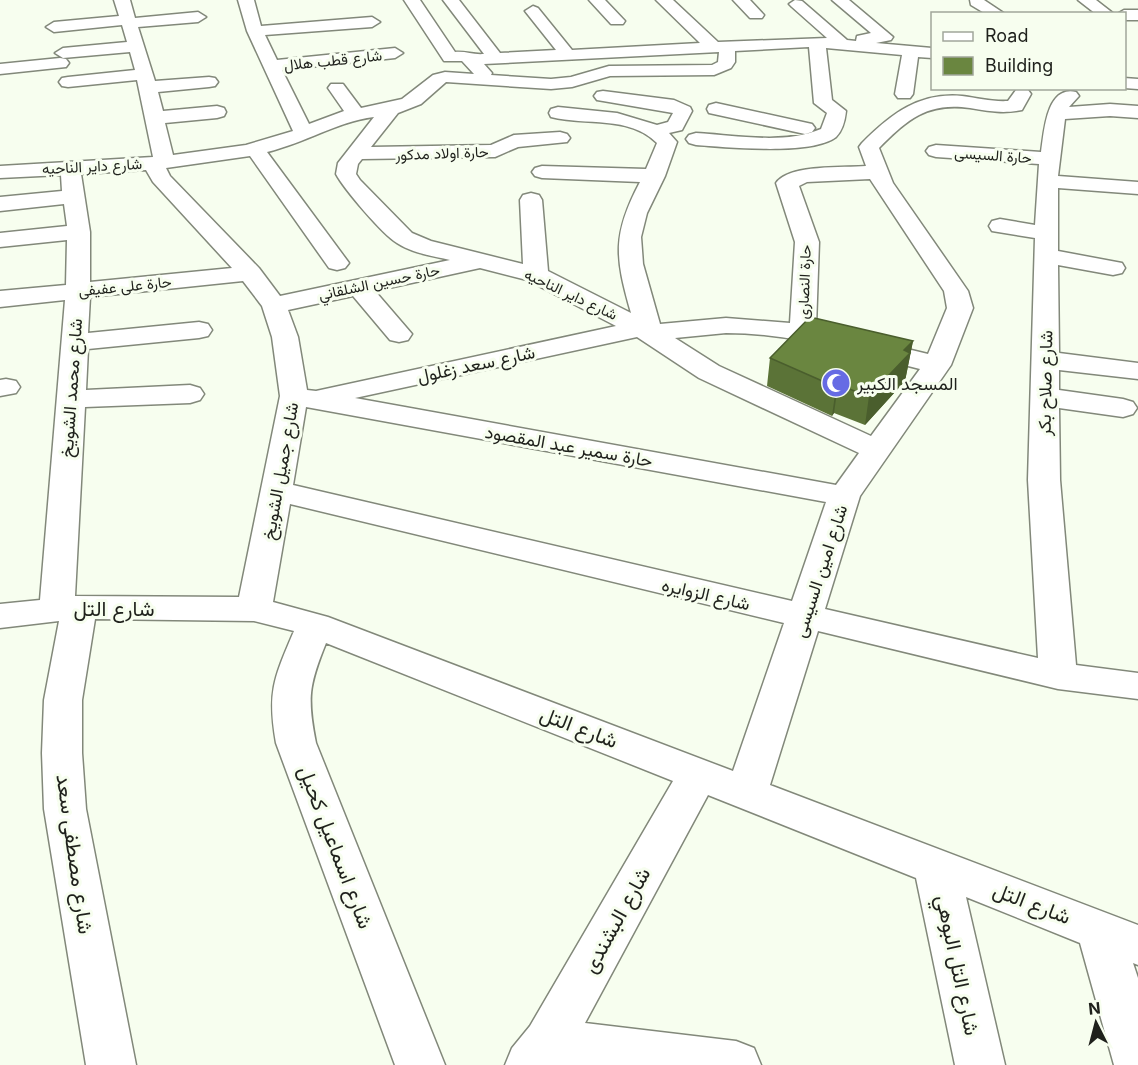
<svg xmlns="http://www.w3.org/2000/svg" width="1138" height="1065" viewBox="0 0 1138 1065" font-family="Inter,Vazirmatn,sans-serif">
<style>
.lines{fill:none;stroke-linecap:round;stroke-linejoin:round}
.minor-casing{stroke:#82887a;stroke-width:3}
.minor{fill:#fff;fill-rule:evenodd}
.wall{fill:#5b7337}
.shaded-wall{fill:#4a5e2d}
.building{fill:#6a8640;stroke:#4a5e2d;stroke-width:1.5}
.labels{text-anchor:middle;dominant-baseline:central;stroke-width:6;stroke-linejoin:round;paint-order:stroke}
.far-street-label{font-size:15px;fill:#1f211c;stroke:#f7feef}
.street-label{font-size:18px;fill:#1f211c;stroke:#f7feef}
.poi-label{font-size:18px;fill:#1f211c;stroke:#f7feef;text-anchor:start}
.near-street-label{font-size:21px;fill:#1f211c;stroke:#f7feef}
</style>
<rect width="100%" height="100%" fill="#f7feef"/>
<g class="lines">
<g class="minor-casing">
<path id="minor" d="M 114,0 L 130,0 L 135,18 L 198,12 L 206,17 L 198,22 L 138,27 L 155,81 L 209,77 L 215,78 L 218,82 L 215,86 L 209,87 L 158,92 L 163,111 L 217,106 L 224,108 L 226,112 L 224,116 L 217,118 L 165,123 L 173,155 L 246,145 L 293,131 L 247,31 L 238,0 L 254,0 L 261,26 L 372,17 L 380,22 L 372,27 L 265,35 L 277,60 L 395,48 L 403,53 L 395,58 L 282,70 L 309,124 L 344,111 L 328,88 L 331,84 L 343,84 L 361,108 L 402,99 L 433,75 L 445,72 L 474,74 L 462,61 L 444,61 L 404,0 L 420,0 L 455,52 C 466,51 473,55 484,54 L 443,0 L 459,0 L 500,53 L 556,50 L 525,11 L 533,6 L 538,8 L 572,50 L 700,43 L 656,0 L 673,0 L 718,42 L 827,38 L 792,7 L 789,4 L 795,0 L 802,1 L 847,40 L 856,41 L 857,36 L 871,33 L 832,0 L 849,0 L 893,37 L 891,40 L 876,43 L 932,48 L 932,58 L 918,57 L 913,94 L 910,98 L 898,98 L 895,94 L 902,55 L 826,48 L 832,100 L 846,111 C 845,120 843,130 836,137 C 811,156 727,147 696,145 L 689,143 L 686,139 L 689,135 L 696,133 C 735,135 784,145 821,129 L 827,113 L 814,103 L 809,47 L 735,51 L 735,62 L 731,68 L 714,75 L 610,76 L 572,87 L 551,89 L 446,82 L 421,104 L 398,113 L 371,147 L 491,145 L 514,135 L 560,132 L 567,134 L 570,138 L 567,142 L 518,147 L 495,157 L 362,159 L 358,164 L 356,174 L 360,180 L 412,233 L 431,241 L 523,264 L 520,200 L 523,195 L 531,193 L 539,195 L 542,200 L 548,271 L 631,313 C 615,257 612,235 640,182 L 542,178 L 535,176 L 532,172 L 535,168 L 542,166 L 646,169 L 657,143 C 629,115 586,126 551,117 L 549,113 L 551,109 L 558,107 L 617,113 L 657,125 L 668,122 L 673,113 L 603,101 L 597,100 L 594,96 L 597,92 L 603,91 L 674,100 L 690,107 L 692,111 L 682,130 L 669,133 L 677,142 L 665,176 L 647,213 L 641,237 L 643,264 L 660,324 L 726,318 L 790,323 L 795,242 L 776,183 C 789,164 844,168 866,166 L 859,147 L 862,143 C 891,114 919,92 962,96 C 978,98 993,102 1008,101 L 1016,90 L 1028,90 L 1031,94 L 1022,110 C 1003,114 988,111 970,108 C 927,102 908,119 879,148 L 893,183 L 968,291 L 973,308 L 951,365 L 860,496 L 825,609 L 1038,658 L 1028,480 L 1035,238 L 992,231 L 989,226 L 992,221 L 1000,219 L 1035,225 L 1039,164 L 936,157 L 929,155 L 926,151 L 929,147 L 936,145 L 1041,152 C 1044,133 1046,85 1076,92 L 1079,96 L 1069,107 L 1110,104 L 1138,106 L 1138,118 L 1110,116 L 1065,119 L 1058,176 L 1138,182 L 1138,194 L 1058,188 L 1058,251 L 1122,263 L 1125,268 L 1122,273 L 1113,275 L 1058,265 L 1059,353 L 1138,363 L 1138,379 L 1059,370 L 1059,390 L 1123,399 L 1133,402 L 1137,408 L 1133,414 L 1123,417 L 1059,408 L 1060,480 L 1076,665 L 1138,673 L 1138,699 L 1058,689 L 818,631 L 770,785 L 1138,925 L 1138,965 L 1133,963 L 1138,978 L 1138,1065 L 1114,1065 L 1080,943 L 966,897 L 1005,1065 L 955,1065 L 916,878 L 708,795 L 585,1023 L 736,1041 L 754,1048 L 761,1065 L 505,1065 L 512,1048 L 530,1026 L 673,781 L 326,643 C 309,685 307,698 316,743 L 445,1065 L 395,1065 L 276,743 C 267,692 274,678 294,631 L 254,621 L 95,619 L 82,700 L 82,753 L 86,809 L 136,1065 L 86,1065 L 44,809 L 42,753 L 44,700 L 59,621 L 0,628 L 0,604 L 40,600 L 65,300 L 0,307 L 0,291 L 66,285 L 67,240 L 0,247 L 0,233 L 67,226 L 64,204 L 0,211 L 0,197 L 62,191 L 61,175 L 0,178 L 0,166 L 153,157 L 137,80 L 68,87 L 62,86 L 59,82 L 62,78 L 68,77 L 135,70 L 130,52 L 63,58 L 55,53 L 63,48 L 127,42 L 122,25 L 54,32 L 46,27 L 54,22 L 119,16 ZM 719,52 L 718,62 L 712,65 L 609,66 L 571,77 L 551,79 L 491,75 L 492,73 L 484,64 ZM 374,117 L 338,163 L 336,174 C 344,189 383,235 397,243 C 412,253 433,256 450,260 L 280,296 L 259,268 L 170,176 L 166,168 L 250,156 L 329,268 L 337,270 L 345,268 L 349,263 L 267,152 C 305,143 336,122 374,117 ZM 146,170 L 153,182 L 232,268 L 90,282 L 90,232 L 81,174 ZM 870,179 L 944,291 L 947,308 L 928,354 L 816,327 L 819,242 L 799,186 L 807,182 ZM 480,268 L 527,280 L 616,326 L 316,391 L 307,390 L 298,337 L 288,310 L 353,296 L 390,340 L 399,342 L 408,340 L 412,334 L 375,291 ZM 243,281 L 262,306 L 272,337 L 280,396 L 239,597 L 75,596 L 85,407 L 190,403 L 200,400 L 204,394 L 200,388 L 190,385 L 86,390 L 88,349 L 199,338 L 208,336 L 212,330 L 208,324 L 199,322 L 88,333 L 90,297 ZM 726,333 C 793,333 856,353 920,369 L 871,436 L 719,366 L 675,338 ZM 637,337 L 699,378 L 859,453 L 836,485 L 355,398 ZM 306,407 L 826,502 L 792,601 L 293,485 ZM 290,504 L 784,623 L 733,771 L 328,617 L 273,602 Z
M 589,0 L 605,0 L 625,21 L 623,24 L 611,24 Z
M 733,0 L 750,0 L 764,15 L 762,18 L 750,18 Z
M 970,0 L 984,0 L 1005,14 L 986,14 L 971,5 Z
M 1078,0 L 1096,0 L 1114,14 L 1096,14 Z
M 1124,10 L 1138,10 L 1138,20 L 1124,20 L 1124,14 L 1117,14 Z
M 60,58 L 66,59 L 69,63 L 66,67 L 0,74 L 0,64 Z
M 1124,78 L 1138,79 L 1138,89 L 1124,88 Z
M 716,103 L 812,124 L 815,128 L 812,132 L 805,134 L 709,113 L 707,109 L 709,105 Z
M 6,379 L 16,381 L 20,387 L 16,393 L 0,396 L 0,380 Z"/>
</g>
<use href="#minor" class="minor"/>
</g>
<path class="wall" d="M 913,341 L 905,381 L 865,425 L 834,413 L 832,416 L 767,386 L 770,358 Z"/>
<path class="shaded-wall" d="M 913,341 L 905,381 L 865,425 L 869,396 L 904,350 Z
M 838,385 L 834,413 L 832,416 L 836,387 Z"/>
<path class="building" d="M 810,317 L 913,341 L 904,350 L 910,353 L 869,396 L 838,385 L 836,387 L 770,358 Z"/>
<defs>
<g id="mosque-disc" transform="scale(1.5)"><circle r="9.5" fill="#666be4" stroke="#f7feef"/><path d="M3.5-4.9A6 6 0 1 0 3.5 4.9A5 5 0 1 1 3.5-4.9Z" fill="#fff"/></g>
</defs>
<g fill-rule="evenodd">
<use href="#mosque-disc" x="836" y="383"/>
</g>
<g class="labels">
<g class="far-street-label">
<text transform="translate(333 60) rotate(-6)">شارع قطب هلال</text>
<text transform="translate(442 153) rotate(-2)">حارة اولاد مدكور</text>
<text transform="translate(993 155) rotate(4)">حارة السيسى</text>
<text transform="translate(92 166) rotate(-3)">شارع داير الناحيه</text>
<text transform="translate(379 282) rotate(-12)">حارة حسين الشلقاني</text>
<text transform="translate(804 282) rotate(-88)">حارة النصارى</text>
<text transform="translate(125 286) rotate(-6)">حارة على عفيفى</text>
<text transform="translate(571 294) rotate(25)">شارع داير الناحيه</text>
</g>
<g class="street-label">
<text transform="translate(476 364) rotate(-12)">شارع سعد زغلول</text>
<text transform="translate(1045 383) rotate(-89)">شارع صلاح بكر</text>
<text transform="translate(71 388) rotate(-86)">شارع محمد الشويخ</text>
<text transform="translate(569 446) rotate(10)">حارة سمير عبد المقصود</text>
<text transform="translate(280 471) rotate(-80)">شارع جميل الشويخ</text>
<text transform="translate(820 571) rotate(-72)">شارع امين السيسى</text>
<text transform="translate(706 594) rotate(13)">شارع الزوايره</text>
</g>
<g class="poi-label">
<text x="857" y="383">المسجد الكبير</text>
</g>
<g class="near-street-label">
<text x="114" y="608">شارع التل</text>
<text transform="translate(579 727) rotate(21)">شارع التل</text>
<text transform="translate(336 847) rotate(69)">شارع اسماعيل كحيل</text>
<text transform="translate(75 854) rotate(82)">شارع مصطفى سعد</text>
<text transform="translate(1032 903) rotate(21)">شارع التل</text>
<text transform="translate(616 920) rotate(-61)">شارع البشندى</text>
<text transform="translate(958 965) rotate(78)">شارع التل البوهي</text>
</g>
</g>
<rect x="931" y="12" width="195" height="78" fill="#f7feef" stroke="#a1a69b" stroke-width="1.5"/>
<rect x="943" y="32" width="30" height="9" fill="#ffffff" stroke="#a1a69b" stroke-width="1.5"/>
<text x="985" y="42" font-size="18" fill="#1f211c">Road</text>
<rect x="943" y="57" width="30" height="18" fill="#6a8640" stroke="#a1a69b" stroke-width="1.5"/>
<text x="985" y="72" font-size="18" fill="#1f211c">Building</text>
<g transform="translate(1096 1023) rotate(354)" stroke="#f7feef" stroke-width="4.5" paint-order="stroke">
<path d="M0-4.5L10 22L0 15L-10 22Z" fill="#1f211c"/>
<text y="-9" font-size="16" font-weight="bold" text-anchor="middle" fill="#1f211c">N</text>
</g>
</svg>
